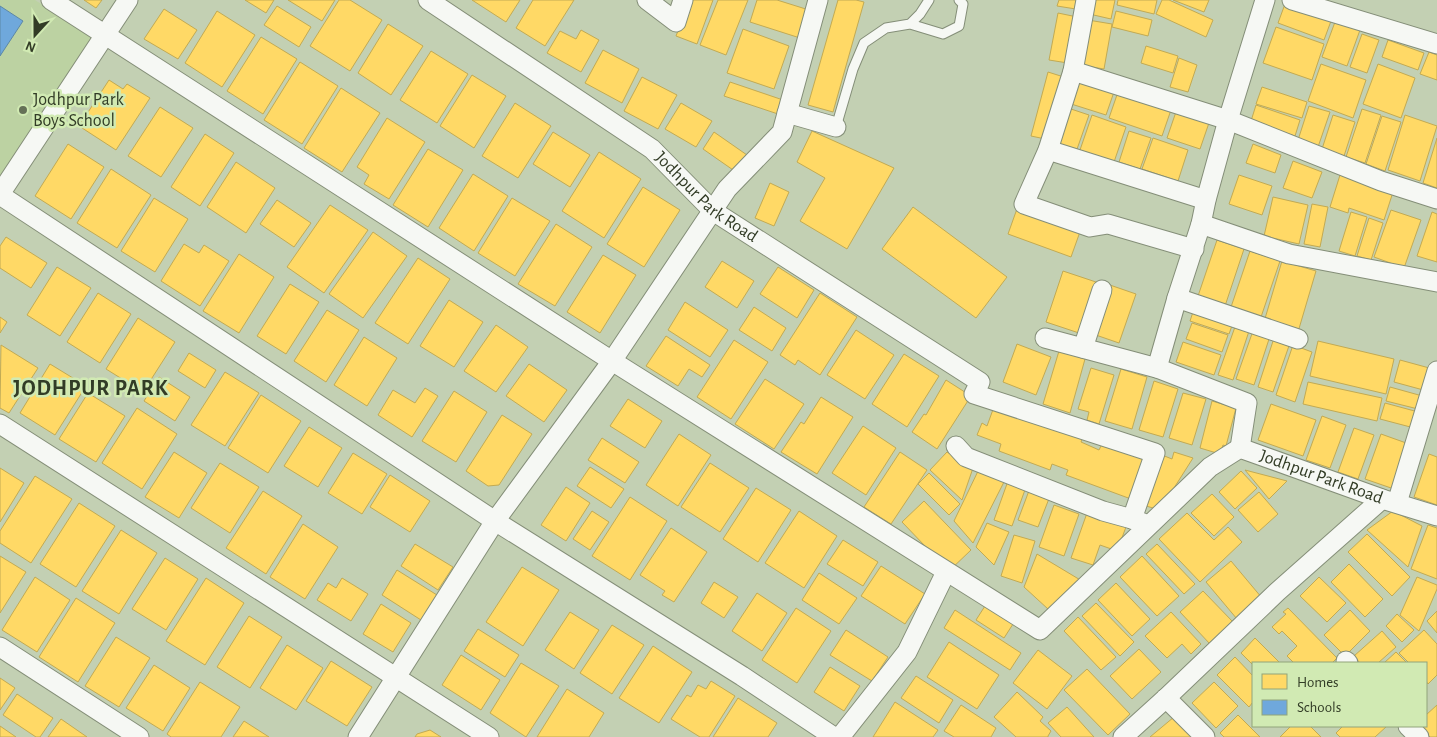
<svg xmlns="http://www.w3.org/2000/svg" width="1437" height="737" viewBox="0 0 1437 737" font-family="'Alegreya Sans',sans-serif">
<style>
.built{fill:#bcd2a2}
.homes{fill:#ffd966;stroke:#c2aa53}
.schools{fill:#6fa8dc;stroke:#5d88a5}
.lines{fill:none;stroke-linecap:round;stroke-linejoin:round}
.lane-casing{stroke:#848e78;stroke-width:11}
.street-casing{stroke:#848e78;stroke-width:21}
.lane{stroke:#f6f8f4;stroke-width:9}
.street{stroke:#f6f8f4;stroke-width:19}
.poi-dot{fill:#657057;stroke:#d1eab3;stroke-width:2}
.labels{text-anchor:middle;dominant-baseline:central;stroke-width:5;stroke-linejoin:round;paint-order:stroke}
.poi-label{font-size:18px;fill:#323c26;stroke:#d1eab3;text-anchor:start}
.street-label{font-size:18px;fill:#323c26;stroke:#d1eab3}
.district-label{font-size:22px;font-weight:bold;letter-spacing:1px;fill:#323c26;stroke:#d1eab3}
</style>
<rect width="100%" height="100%" fill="#c3d0b3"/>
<path class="built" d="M 0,0 L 35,0 L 93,38 L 0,183 Z"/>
<path class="homes" d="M 84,0 L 102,0 L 96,8 Z
M 245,0 L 274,0 L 266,13 Z
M 288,0 L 335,0 L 322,21 Z
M 339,0 L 350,0 L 382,20 L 350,71 L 310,46 Z
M 472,0 L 520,0 L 506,22 Z
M 533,0 L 574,0 L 545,46 L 516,28 Z
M 690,0 L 713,0 L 697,44 L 676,36 Z
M 718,0 L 748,0 L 726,55 L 700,45 Z
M 757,0 L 777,0 L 809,10 L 800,38 L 750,22 Z
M 838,0 L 856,0 L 864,2 L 833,112 L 808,105 Z
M 1059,0 L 1084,0 L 1082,10 L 1057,6 Z
M 1088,0 L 1115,0 L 1111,19 L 1085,13 Z
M 1118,0 L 1157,0 L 1154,14 L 1117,5 Z
M 1162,0 L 1169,0 L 1213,20 L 1206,37 L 1156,14 Z
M 1173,0 L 1209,0 L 1204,12 Z
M 1285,4 L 1331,21 L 1324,40 L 1278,23 Z
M 277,6 L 311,27 L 299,47 L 264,25 Z
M 164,9 L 197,30 L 178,59 L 144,39 Z
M 217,11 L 255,35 L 222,87 L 185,63 Z
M 1116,11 L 1152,20 L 1148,36 L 1112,27 Z
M 1058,13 L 1082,18 L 1074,64 L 1049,60 Z
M 1088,20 L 1112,24 L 1104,69 L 1080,65 Z
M 1335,22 L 1360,30 L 1347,66 L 1322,57 Z
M 388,24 L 423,46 L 391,95 L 358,73 Z
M 1276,27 L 1324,44 L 1312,80 L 1263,63 Z
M 743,29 L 789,46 L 774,89 L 727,73 Z
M 581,30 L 599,40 L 581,72 L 547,53 L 560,31 L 576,39 Z
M 1362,34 L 1379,40 L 1367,73 L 1350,67 Z
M 261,37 L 297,59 L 263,114 L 227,91 Z
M 1388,40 L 1424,53 L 1418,70 L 1382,57 Z
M 1146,46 L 1178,56 L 1173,73 L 1141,63 Z
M 603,50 L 639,69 L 622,103 L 585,83 Z
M 431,51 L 468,74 L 437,123 L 400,100 Z
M 1429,52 L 1437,55 L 1437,80 L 1420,74 Z
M 1179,58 L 1197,65 L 1188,92 L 1170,87 Z
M 300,62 L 338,86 L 302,144 L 264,120 Z
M 1321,64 L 1366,80 L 1353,118 L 1308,101 Z
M 1378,64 L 1415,78 L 1401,118 L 1363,104 Z
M 1048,72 L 1067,78 L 1050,140 L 1031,136 Z
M 472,75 L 506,96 L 474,148 L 440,126 Z
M 1077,76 L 1115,89 L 1106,115 L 1068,103 Z
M 642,77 L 677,95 L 658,129 L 624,111 Z
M 109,80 L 123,89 L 127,84 L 150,98 L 116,150 L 79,126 Z
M 730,82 L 783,100 L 778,114 L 724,96 Z
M 1262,87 L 1307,102 L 1302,118 L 1256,104 Z
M 341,88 L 380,113 L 342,172 L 304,148 Z
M 1119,89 L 1172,107 L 1162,136 L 1109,118 Z
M 515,103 L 551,126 L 518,178 L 482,156 Z
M 681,103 L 712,121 L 696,147 L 665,129 Z
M 1256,105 L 1300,120 L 1295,136 L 1251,121 Z
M 1178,106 L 1211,117 L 1200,149 L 1167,138 Z
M 1309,106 L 1330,112 L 1318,147 L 1298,140 Z
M 160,107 L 193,128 L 161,177 L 128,156 Z
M 1065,107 L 1089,115 L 1076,152 L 1052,144 Z
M 1362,109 L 1381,115 L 1365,163 L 1346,157 Z
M 1092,115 L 1126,127 L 1114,162 L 1080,150 Z
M 1333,115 L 1355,122 L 1344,156 L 1322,149 Z
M 1405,115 L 1437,126 L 1420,181 L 1388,170 Z
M 1382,116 L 1401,122 L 1385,171 L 1366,164 Z
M 387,118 L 425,142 L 389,199 L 364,184 L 369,175 L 357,167 Z
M 812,131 L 894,168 L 847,249 L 800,221 L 825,178 L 797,162 Z
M 1129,131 L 1151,138 L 1140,169 L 1119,162 Z
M 553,132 L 590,155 L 570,187 L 533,164 Z
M 714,132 L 747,155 L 736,172 L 703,149 Z
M 205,134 L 234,153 L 200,206 L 171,187 Z
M 1153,138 L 1188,150 L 1178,181 L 1142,169 Z
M 1437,138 L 1437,188 L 1423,183 Z
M 68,144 L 104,167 L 71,219 L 35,196 Z
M 1253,144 L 1281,155 L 1275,173 L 1246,163 Z
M 428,149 L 463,170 L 428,227 L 393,205 Z
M 599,152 L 641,179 L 604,238 L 562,211 Z
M 1293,161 L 1322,172 L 1312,198 L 1283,188 Z
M 236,162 L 275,188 L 246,233 L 207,207 Z
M 111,169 L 151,195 L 117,248 L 77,223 Z
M 473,174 L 508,196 L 474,251 L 439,228 Z
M 1239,175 L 1272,186 L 1262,215 L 1229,204 Z
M 1340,175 L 1393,192 L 1384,220 L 1349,208 L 1348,213 L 1330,207 Z
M 770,183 L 789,192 L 774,226 L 755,218 Z
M 643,187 L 680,210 L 644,267 L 607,244 Z
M 1273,197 L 1308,205 L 1299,244 L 1264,236 Z
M 154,198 L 188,219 L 155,272 L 121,251 Z
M 512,198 L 550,221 L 515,276 L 478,253 Z
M 277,200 L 311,223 L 294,247 L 260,224 Z
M 1312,204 L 1328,207 L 1320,247 L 1304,244 Z
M 330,205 L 368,230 L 324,293 L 287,267 Z
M 1018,206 L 1081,229 L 1071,257 L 1008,234 Z
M 913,207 L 1007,277 L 976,318 L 882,249 Z
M 1391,210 L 1421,220 L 1404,268 L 1374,257 Z
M 1351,212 L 1367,217 L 1355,256 L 1339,251 Z
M 1432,212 L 1437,214 L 1437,262 L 1417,256 Z
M 1369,218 L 1383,223 L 1371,260 L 1357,256 Z
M 556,224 L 592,247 L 555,306 L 518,284 Z
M 373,232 L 407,256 L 363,318 L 329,294 Z
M 6,237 L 47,263 L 31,288 L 0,268 L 0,246 Z
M 1217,240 L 1244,249 L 1224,309 L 1197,299 Z
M 184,244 L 199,253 L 204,245 L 229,261 L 200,306 L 161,281 Z
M 1250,251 L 1280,261 L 1260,320 L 1230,310 Z
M 239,254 L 274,277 L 239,333 L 203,311 Z
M 603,255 L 636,275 L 600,333 L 567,312 Z
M 418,258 L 450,279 L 408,344 L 375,323 Z
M 722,261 L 754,281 L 737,308 L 705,287 Z
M 1282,261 L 1316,271 L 1298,332 L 1264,322 Z
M 57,267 L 91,288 L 60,336 L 27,315 Z
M 778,267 L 814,290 L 797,318 L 760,294 Z
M 1063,271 L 1099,283 L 1082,334 L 1046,322 Z
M 290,284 L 319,302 L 286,354 L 257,336 Z
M 1107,284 L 1136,294 L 1119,343 L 1090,333 Z
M 98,293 L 131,314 L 100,363 L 67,342 Z
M 820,293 L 857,317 L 820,375 L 798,360 L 795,365 L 780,355 Z
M 449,300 L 483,322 L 454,367 L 420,346 Z
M 685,302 L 728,330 L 710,357 L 668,330 Z
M 1195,306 L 1234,320 L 1229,334 L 1190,321 Z
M 754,307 L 786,328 L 772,351 L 739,330 Z
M 327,310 L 359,330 L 326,382 L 294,361 Z
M 0,317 L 7,322 L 0,333 Z
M 138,318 L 175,342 L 143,392 L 106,369 Z
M 1192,323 L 1228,335 L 1222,352 L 1186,339 Z
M 1236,324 L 1250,328 L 1233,380 L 1218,375 Z
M 496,325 L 528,347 L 496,392 L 464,371 Z
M 1254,328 L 1271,333 L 1254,385 L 1236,379 Z
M 856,330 L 894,355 L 865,399 L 827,375 Z
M 1275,335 L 1291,340 L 1273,392 L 1258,387 Z
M 666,336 L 710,365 L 702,377 L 689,369 L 678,386 L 646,366 Z
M 364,337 L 397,358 L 367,406 L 334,385 Z
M 734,340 L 768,362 L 731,419 L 697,397 Z
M 1318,341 L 1394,359 L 1386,394 L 1310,376 Z
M 1183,342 L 1221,355 L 1214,375 L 1176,362 Z
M 1017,344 L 1051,357 L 1036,395 L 1003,382 Z
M 1,345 L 38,368 L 9,413 L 0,408 Z
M 1293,345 L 1312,352 L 1295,402 L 1276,395 Z
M 1059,351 L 1085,359 L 1070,413 L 1043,404 Z
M 189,353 L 216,370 L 205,388 L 178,371 Z
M 904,354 L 939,376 L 907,427 L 872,404 Z
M 1400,360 L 1433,369 L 1427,391 L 1394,382 Z
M 50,364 L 86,386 L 55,435 L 20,413 Z
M 529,364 L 567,390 L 544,422 L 506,396 Z
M 1091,368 L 1114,375 L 1099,424 L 1087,420 L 1089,412 L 1078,409 Z
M 1121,369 L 1147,377 L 1132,429 L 1105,421 Z
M 225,372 L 259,393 L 225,446 L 191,425 Z
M 159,377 L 190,397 L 175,421 L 144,401 Z
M 765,379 L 804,404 L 774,449 L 735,424 Z
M 946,380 L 971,396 L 937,449 L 912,432 L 924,414 L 926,415 Z
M 1154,381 L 1178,389 L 1163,437 L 1139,430 Z
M 1308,382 L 1382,398 L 1377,421 L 1303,404 Z
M 1390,387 L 1426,397 L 1422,410 L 1386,401 Z
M 425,388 L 438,396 L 412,437 L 378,415 L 393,390 L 415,403 Z
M 454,391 L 487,412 L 456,462 L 422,441 Z
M 88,393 L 125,416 L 96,462 L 59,439 Z
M 1183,393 L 1206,399 L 1192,445 L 1169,438 Z
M 261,395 L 301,421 L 268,473 L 228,448 Z
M 821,397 L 853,417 L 817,474 L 781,452 L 801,422 L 804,424 Z
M 628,399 L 662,421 L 645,448 L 610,426 Z
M 1212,401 L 1236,408 L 1226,446 L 1223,445 L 1220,454 L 1200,448 Z
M 1385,403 L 1422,413 L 1418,429 L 1380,419 Z
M 995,404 L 1083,437 L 1081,442 L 1099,450 L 1102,444 L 1146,460 L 1131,499 L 1066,475 L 1068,470 L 1052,464 L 1050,470 L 999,451 L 1001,444 L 977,435 L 982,423 L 987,426 Z
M 1271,404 L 1316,420 L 1303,456 L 1258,440 Z
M 137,408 L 177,434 L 142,489 L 102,463 Z
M 502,415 L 532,434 L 499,485 L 488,486 L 466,471 Z
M 1322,416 L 1346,425 L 1330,468 L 1306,460 Z
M 863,426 L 896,448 L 866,495 L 832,473 Z
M 309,427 L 342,448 L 318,487 L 284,466 Z
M 1354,428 L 1374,435 L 1358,479 L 1338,472 Z
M 679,434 L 711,455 L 678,506 L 646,485 Z
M 1381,434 L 1409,444 L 1394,489 L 1365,479 Z
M 602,438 L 639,462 L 625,483 L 588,460 Z
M 174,452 L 207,473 L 179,518 L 145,497 Z
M 900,452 L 927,470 L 891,524 L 864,507 Z
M 947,452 L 973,468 L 962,500 L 930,470 Z
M 1174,452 L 1193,458 L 1160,510 L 1146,506 L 1162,455 L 1172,459 Z
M 353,453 L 387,474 L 362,514 L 328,493 Z
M 1429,454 L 1437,457 L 1437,505 L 1414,497 Z
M 220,463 L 259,487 L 230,533 L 191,508 Z
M 710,463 L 749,488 L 720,532 L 681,507 Z
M 590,467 L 624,489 L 611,508 L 577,486 Z
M 980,467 L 1005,480 L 973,543 L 954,521 Z
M 0,468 L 24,483 L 0,522 Z
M 1245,470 L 1287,481 L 1269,499 Z
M 1241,471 L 1257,488 L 1235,509 L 1219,492 Z
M 929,473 L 960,504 L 949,515 L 918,484 Z
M 390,475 L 430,501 L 410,532 L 370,507 Z
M 35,476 L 72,499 L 31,563 L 0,543 L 0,531 Z
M 1008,481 L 1026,487 L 1012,526 L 994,520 Z
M 566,487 L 590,503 L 566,541 L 541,525 Z
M 756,488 L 791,510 L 758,562 L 723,539 Z
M 1030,488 L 1050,496 L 1038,527 L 1018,520 Z
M 263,491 L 302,516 L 266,574 L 226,548 Z
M 1259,492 L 1278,514 L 1258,532 L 1238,510 Z
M 1212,494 L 1234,517 L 1214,536 L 1191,513 Z
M 630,497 L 667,521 L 630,580 L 592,556 Z
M 924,501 L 971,550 L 949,571 L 902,522 Z
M 79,503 L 115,526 L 76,587 L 40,564 Z
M 1054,505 L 1079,514 L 1064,556 L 1039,547 Z
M 592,511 L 609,522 L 590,550 L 573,539 Z
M 799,511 L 837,536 L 804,588 L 765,563 Z
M 1393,511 L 1422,526 L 1408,567 L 1367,530 Z
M 1087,513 L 1126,527 L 1117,551 L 1100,545 L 1093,565 L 1071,558 Z
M 1187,513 L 1214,540 L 1228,527 L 1242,542 L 1200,582 L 1159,539 Z
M 987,523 L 1009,532 L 994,565 L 976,547 Z
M 303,524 L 338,547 L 305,599 L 270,577 Z
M 1428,525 L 1437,528 L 1437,579 L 1411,569 Z
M 671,528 L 707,552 L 674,602 L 662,595 L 665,591 L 640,575 Z
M 121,530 L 157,553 L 119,614 L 82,591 Z
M 1367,534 L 1410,577 L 1392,596 L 1348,552 Z
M 1014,535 L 1035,541 L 1022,583 L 1001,576 Z
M 843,540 L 878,562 L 863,586 L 827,564 Z
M 415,544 L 453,567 L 438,590 L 401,566 Z
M 1157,544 L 1195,584 L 1184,594 L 1146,554 Z
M 1037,554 L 1082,581 L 1048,609 L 1024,587 Z
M 0,556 L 26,572 L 0,613 Z
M 1142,556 L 1179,596 L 1157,616 L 1120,577 Z
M 165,558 L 198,579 L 166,630 L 132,609 Z
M 1231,561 L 1262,598 L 1237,619 L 1206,582 Z
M 1349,564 L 1383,599 L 1365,617 L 1331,582 Z
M 881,566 L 925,594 L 905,624 L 861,596 Z
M 522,567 L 559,590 L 523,646 L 486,622 Z
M 397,570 L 437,595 L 421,620 L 382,595 Z
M 819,573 L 857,598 L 839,624 L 802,600 Z
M 35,577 L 70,600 L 37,652 L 2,630 Z
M 1319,577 L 1346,603 L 1327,622 L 1300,596 Z
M 1417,577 L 1437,585 L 1437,589 L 1419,631 L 1400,615 Z
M 206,578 L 244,603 L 205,665 L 166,641 Z
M 342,578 L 368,594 L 351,621 L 317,600 L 328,583 L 336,588 Z
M 714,582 L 738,597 L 724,618 L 701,603 Z
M 1116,583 L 1150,619 L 1132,636 L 1098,600 Z
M 1203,591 L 1233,622 L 1210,644 L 1180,612 Z
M 757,593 L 787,613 L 762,651 L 732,631 Z
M 76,598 L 115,623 L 78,682 L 39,657 Z
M 1096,603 L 1134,642 L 1120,656 L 1082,616 Z
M 381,604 L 411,623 L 393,652 L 363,634 Z
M 985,606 L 1013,624 L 1004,638 L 976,620 Z
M 796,608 L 831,631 L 797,683 L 762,660 Z
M 1288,608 L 1337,658 L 1332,663 L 1294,663 L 1287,656 L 1297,646 L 1282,631 L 1279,634 L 1272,627 L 1286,614 L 1283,612 Z
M 955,610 L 1021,653 L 1010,670 L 944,628 Z
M 1350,610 L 1370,631 L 1345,656 L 1324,635 Z
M 1437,611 L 1437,633 L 1427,621 Z
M 570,612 L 599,630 L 574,669 L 545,650 Z
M 1171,612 L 1201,644 L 1191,654 L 1182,644 L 1167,658 L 1145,636 Z
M 1397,614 L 1414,630 L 1402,642 L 1386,626 Z
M 249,616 L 282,637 L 250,688 L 217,667 Z
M 1078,617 L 1116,657 L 1101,670 L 1064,631 Z
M 612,625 L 644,645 L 612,694 L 580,673 Z
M 478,629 L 519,655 L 505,677 L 464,651 Z
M 846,630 L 888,657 L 872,681 L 830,655 Z
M 1424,630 L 1437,644 L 1437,675 L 1428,684 L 1426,681 L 1426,663 L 1409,663 L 1399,653 Z
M 1382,631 L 1396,647 L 1378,663 L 1360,663 L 1354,656 Z
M 116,637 L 150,658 L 119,707 L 85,686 Z
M 1255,638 L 1280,663 L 1253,663 L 1253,665 L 1241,653 Z
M 949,642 L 999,675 L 977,709 L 927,677 Z
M 287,645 L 323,668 L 296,710 L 260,688 Z
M 653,646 L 692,672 L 659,723 L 619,698 Z
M 1139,649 L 1161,672 L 1132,699 L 1110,676 Z
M 1038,650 L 1072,676 L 1047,709 L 1013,683 Z
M 1396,652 L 1407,663 L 1384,663 Z
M 461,655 L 500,680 L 481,710 L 442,685 Z
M 1235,657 L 1253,676 L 1253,702 L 1249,707 L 1217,675 Z
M 331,661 L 372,687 L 347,726 L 306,701 Z
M 521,663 L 559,686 L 526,737 L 490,713 Z
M 154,665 L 190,688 L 163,731 L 126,708 Z
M 830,667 L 860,686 L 844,711 L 814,692 Z
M 1087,669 L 1130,714 L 1108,735 L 1064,690 Z
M 916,676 L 953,700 L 939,723 L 901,698 Z
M 0,678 L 15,688 L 0,710 Z
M 711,681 L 735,696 L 709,737 L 700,737 L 671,719 L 687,695 L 691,697 L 698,685 L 706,689 Z
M 200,682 L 240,707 L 221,737 L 171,737 L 167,734 Z
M 1214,682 L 1238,706 L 1216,728 L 1192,703 Z
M 567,689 L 604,713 L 589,737 L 537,737 Z
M 1017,692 L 1043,717 L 1040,721 L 1051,731 L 1048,736 L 1048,737 L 1016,737 L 994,717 Z
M 17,694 L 53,718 L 40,737 L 36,737 L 3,715 Z
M 738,698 L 777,723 L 768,737 L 713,737 Z
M 895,702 L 938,730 L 933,737 L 873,737 Z
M 961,705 L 996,728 L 991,737 L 954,737 L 944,731 Z
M 1437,705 L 1437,737 L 1430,737 L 1419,726 L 1426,726 L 1426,715 Z
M 1067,707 L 1094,737 L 1061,737 L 1048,723 Z
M 1238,715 L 1260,737 L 1224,737 L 1220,733 Z
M 1174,717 L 1191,737 L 1150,737 Z
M 61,719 L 87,737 L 48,737 Z
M 244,721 L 269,737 L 233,737 Z
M 0,726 L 16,737 L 0,737 Z
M 1291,726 L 1310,726 L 1321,737 L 1280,737 Z
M 1343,726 L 1387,726 L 1375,737 L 1340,737 L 1336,733 Z
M 430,730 L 441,737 L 415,737 L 417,734 Z"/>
<path class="schools" d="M 0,6 L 23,21 L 0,56 Z"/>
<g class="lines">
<g class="lane-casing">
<path id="lane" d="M 910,24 L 920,14 L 929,0
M 836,127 L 853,69 L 864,43 L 886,28 L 910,24 L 943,34 L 959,26 L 963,4 L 959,0"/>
</g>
<g class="street-casing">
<g id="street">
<path id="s1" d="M 51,0 L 612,361 L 1040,630 L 1210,467 L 1240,448 L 1382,499 L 1437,516"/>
<path id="s2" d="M 428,0 L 652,149 L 713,211 L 980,382 L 974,394 L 1155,453 L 1132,519"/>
<path d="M 647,0 L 676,22 L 683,0"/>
<path d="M 1086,0 L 1073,71 L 1048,150 L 1024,204 L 1090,227 L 1108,224 L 1194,249"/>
<path d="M 1292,0 L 1437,44"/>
<path d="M 1073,71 L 1228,120 L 1381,181 L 1437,199"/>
<path d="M 787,113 L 836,127"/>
<path d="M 1048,150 L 1206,200"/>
<path d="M 0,194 L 128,0"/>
<path d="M 0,195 L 495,521 L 742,676 L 834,737"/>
<path d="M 1201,224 L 1289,254 L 1437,282"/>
<path d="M 1177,298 L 1298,339"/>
<path d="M 1045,338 L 1157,368"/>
<path d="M 1083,348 L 1102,290"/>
<path d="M 0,424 L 489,737"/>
<path d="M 956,446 L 966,457 L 1103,511 L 1132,519 L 1143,523"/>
<path d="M 1240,448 L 1247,403 L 1157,368 L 1177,298 L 1201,224 L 1206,200 L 1228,120 L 1265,0"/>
<path d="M 1397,503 L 1437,371"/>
<path d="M 0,647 L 139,737"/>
<path d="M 1346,661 L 1348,663"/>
<path d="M 1166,698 L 1205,737"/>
<path d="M 1408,726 L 1419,737"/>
<path d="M 358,737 L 495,521 L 612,361 L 727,189 L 782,132 L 818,0"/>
<path d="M 840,737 L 907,652 L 946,572"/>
<path d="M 1123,737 L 1166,698 L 1277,592 L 1382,499"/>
</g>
</g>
<use href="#lane" class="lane"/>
<use href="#street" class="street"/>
</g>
<circle class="poi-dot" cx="23" cy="110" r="5"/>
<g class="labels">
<g class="poi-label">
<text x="33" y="100">Jodhpur Park<tspan x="33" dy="21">Boys School</tspan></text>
</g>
<g class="street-label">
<text stroke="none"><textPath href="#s2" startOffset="342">Jodhpur Park Road</textPath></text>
<text stroke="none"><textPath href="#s1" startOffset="1530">Jodhpur Park Road</textPath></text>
</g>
<g class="district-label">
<text x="91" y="388">JODHPUR PARK</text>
</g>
</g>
<rect x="1252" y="662" width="175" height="65" fill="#d1eab3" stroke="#91a47b"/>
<rect x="1262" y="674" width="25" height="15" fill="#ffd966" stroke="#91a47b"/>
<text x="1297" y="687" font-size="15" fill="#323c26">Homes</text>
<rect x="1262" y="700" width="25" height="15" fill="#6fa8dc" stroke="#91a47b"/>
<text x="1297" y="712" font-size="15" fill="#323c26">Schools</text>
<g transform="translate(35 35) rotate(201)" stroke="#d1eab3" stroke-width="4" paint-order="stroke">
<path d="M0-4L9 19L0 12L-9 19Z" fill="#323c26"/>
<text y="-8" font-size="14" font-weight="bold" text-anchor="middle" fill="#323c26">N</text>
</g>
</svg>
